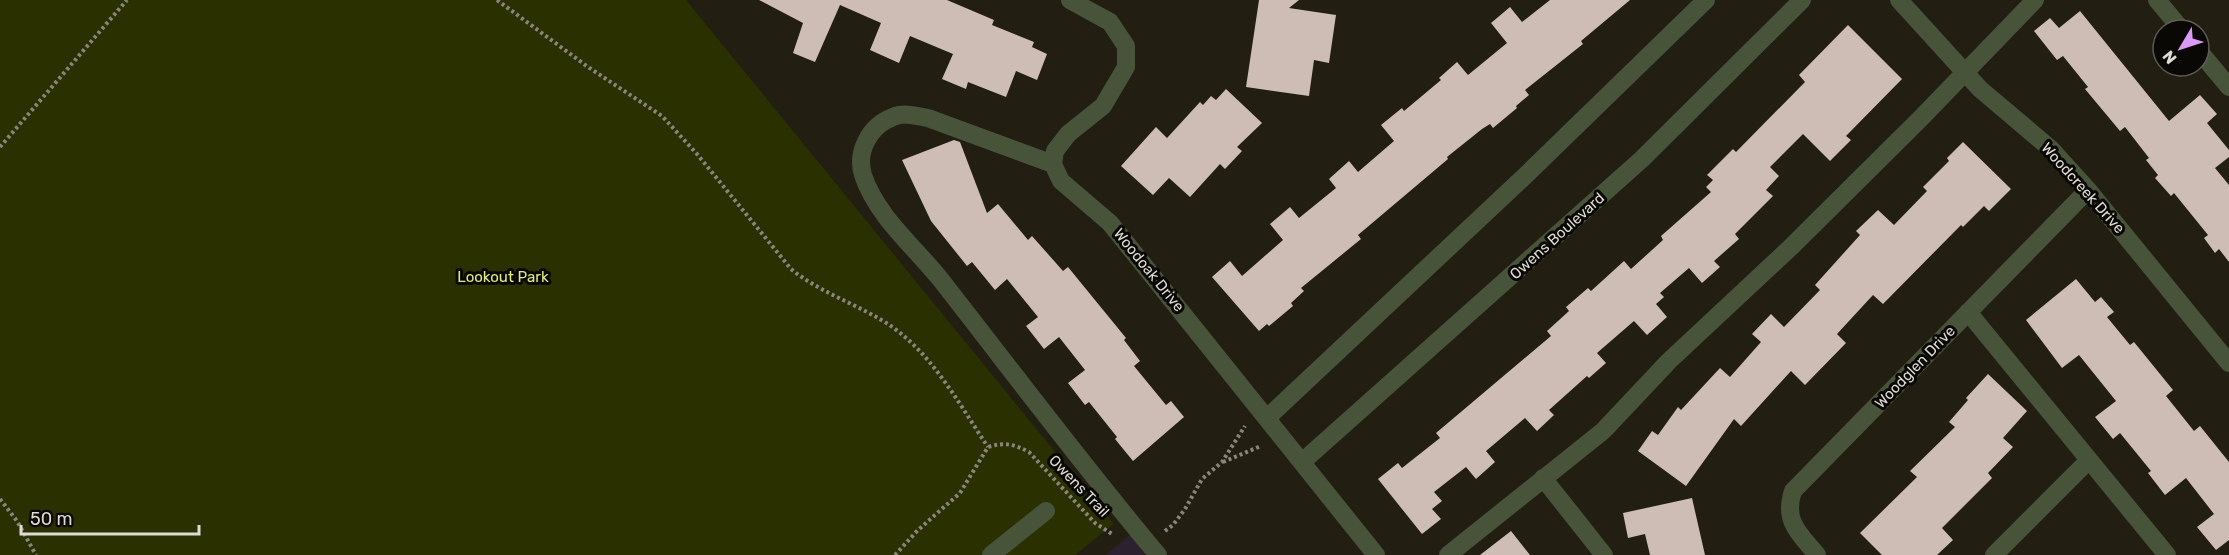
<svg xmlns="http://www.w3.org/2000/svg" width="2229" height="555" viewBox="0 0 2229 555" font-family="Rubik,sans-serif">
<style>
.commercial{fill:#2b212f}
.green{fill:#2b3000}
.building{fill:#cdbdb5}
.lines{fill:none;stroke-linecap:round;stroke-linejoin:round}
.path{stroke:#88857b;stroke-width:4;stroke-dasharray:3 3;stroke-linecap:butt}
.minor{stroke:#485439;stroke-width:18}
.labels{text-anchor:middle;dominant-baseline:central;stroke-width:6;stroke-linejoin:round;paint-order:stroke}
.street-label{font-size:15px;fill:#dedbd4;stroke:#0a0804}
.park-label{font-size:15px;fill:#dcec85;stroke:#0a0804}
</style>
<rect width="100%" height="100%" fill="#221e12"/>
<path class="commercial" d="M 1131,534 L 1145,555 L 1105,555 Z"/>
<path class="green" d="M 0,0 L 686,0 L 1114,524 L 1075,555 L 0,555 Z"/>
<path class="building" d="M 759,0 L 947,0 L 994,20 L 992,25 L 1034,42 L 1032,47 L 1047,54 L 1037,80 L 1016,71 L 1006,97 L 968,82 L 966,89 L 942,79 L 953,54 L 910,36 L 899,63 L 870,50 L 881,23 L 840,5 L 815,62 L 793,53 L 803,23 Z
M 1259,0 L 1299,0 L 1289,8 L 1336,15 L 1329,63 L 1314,60 L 1309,96 L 1246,87 Z
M 1550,0 L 1630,0 L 1581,41 L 1583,44 L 1525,90 L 1529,95 L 1516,106 L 1517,108 L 1493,128 L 1490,124 L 1482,129 L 1447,157 L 1448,159 L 1358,235 L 1361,239 L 1301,288 L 1304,291 L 1291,303 L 1293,306 L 1269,326 L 1267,324 L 1259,331 L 1212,277 L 1230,261 L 1242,276 L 1283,240 L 1270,224 L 1290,207 L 1299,218 L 1336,188 L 1329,179 L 1349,161 L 1358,172 L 1394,141 L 1381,125 L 1402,108 L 1404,111 L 1441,80 L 1439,78 L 1457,62 L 1468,75 L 1507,43 L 1491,23 L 1510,7 L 1522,22 Z
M 2080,11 L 2169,121 L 2200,95 L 2217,114 L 2207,123 L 2229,150 L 2229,157 L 2215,168 L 2229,185 L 2229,262 L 2219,249 L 2215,253 L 2204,238 L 2208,235 L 2174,193 L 2171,196 L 2155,178 L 2158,175 L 2146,160 L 2149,158 L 2125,127 L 2120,131 L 2085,89 L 2088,87 L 2063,56 L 2057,60 L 2034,31 L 2050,18 L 2059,28 Z
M 1848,25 L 1902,79 L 1846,136 L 1851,140 L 1830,161 L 1803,134 L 1770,167 L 1779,176 L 1766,190 L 1773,196 L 1735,234 L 1739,239 L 1714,261 L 1720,267 L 1702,283 L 1689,268 L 1660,293 L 1664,297 L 1656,304 L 1667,317 L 1647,335 L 1634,321 L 1597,353 L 1606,363 L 1589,378 L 1587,376 L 1549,410 L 1554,415 L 1537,431 L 1525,418 L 1486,451 L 1495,462 L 1476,479 L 1466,467 L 1434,492 L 1442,501 L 1432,509 L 1441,519 L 1422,534 L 1378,479 L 1398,463 L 1402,468 L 1440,438 L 1436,433 L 1551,336 L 1547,331 L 1569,311 L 1566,307 L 1588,288 L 1591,291 L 1624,261 L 1631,269 L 1663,240 L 1661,236 L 1711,192 L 1706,187 L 1713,180 L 1707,175 L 1733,149 L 1736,152 L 1805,82 L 1799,75 Z
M 1226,89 L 1262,123 L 1237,147 L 1242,151 L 1225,169 L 1220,164 L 1190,197 L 1169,178 L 1153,195 L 1121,166 L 1156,127 L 1167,138 L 1200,102 L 1203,105 L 1211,96 L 1216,100 Z
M 954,140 L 960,142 L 987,213 L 998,204 L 1028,240 L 1032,236 L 1063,271 L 1068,267 L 1126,338 L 1124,340 L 1140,361 L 1134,366 L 1166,405 L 1171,401 L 1184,417 L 1133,461 L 1115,439 L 1117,437 L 1089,402 L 1085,405 L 1068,383 L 1085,370 L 1059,337 L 1044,349 L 1026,326 L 1038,317 L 1007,279 L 995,290 L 972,262 L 967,266 L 931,221 L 902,160 Z
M 1963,142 L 2011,189 L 1989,211 L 1984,206 L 1963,227 L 1961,225 L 1883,304 L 1873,295 L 1837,334 L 1846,343 L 1805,385 L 1791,371 L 1741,426 L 1734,419 L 1686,486 L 1638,451 L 1652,431 L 1658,435 L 1678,407 L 1681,410 L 1720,368 L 1730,377 L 1761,342 L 1752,334 L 1771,314 L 1784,327 L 1820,290 L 1815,285 L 1860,235 L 1856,231 L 1878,210 L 1894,225 L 1927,191 L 1923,187 L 1949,161 L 1947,158 Z
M 2076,279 L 2095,302 L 2101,297 L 2114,312 L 2107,317 L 2130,345 L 2134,342 L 2173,390 L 2166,396 L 2194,431 L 2200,426 L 2229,462 L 2229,540 L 2216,550 L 2197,527 L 2214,514 L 2186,478 L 2165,495 L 2148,473 L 2151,471 L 2120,433 L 2113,439 L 2095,417 L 2116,401 L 2079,355 L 2062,368 L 2026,320 Z
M 1988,374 L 2027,411 L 2003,438 L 2013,447 L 1988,473 L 1992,478 L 1942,528 L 1953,540 L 1937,555 L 1882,555 L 1860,533 L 1917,477 L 1910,471 L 1955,427 L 1949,422 L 1968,400 L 1966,398 Z
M 1692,498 L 1705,555 L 1650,555 L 1645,534 L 1628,538 L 1623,513 Z
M 1511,531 L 1530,555 L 1480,555 Z"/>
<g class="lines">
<path class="path" d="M 497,0 L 588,67 L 662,116 L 697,154 L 791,269 C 825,297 874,309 905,337 C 939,366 963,410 988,447
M 0,147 L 127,0
M 1223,462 L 1261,446
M 0,499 L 17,521 L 36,555
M 1165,531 L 1173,525 L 1185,509 L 1202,479 L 1222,462 L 1245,426
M 895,555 L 918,530 L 960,493 L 988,447 C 1004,442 1014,444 1029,452 L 1095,523 L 1112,534"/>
<path class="minor" d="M 1070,0 L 1110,22 L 1126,46 L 1126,67 L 1103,106 L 1068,134 L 1055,151 L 1053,164 L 1061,181 L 1110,223 L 1376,555
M 1899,0 L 1980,89 L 2051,149 L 2088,190 L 2229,363
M 2157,0 L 2182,30
M 2199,51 L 2229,87
M 1053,164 L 928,118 C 917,116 904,112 893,117 C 869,126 856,152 863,175 C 877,217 915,247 941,280 C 1013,372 1083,466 1158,555
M 1968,312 L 2167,555
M 1267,418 L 1527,174 L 1706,0
M 1302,462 L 1642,159 L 1802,0
M 1543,478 L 1604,555
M 991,555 L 1046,511
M 1448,555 L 1603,431 L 1669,361 L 1791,247 L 1921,118 L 2035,0
M 1817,555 C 1799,533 1783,521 1793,491 L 2088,190
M 1994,555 L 2089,460"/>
</g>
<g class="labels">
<g class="street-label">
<text transform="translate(2083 188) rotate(48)">Woodcreek Drive</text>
<text transform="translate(1557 236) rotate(-42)">Owens Boulevard</text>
<text transform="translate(1149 270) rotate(51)">Woodoak Drive</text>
<text transform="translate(1915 367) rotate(-46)">Woodglen Drive</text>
<text transform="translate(1079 486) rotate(46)">Owens Trail</text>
</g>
<g class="park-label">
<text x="503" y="277">Lookout Park</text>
</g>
</g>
<g transform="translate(2181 48) rotate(231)"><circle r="28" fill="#0a0804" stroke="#5f5c57" stroke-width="1.5"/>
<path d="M0-4.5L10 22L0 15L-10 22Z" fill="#da9af6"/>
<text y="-9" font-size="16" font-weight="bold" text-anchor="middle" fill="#dedbd4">N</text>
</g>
<path d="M21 525v9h178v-9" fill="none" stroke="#dedbd4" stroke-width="3"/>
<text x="30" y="525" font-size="18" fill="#dedbd4" stroke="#0a0804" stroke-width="4.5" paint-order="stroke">50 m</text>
</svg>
